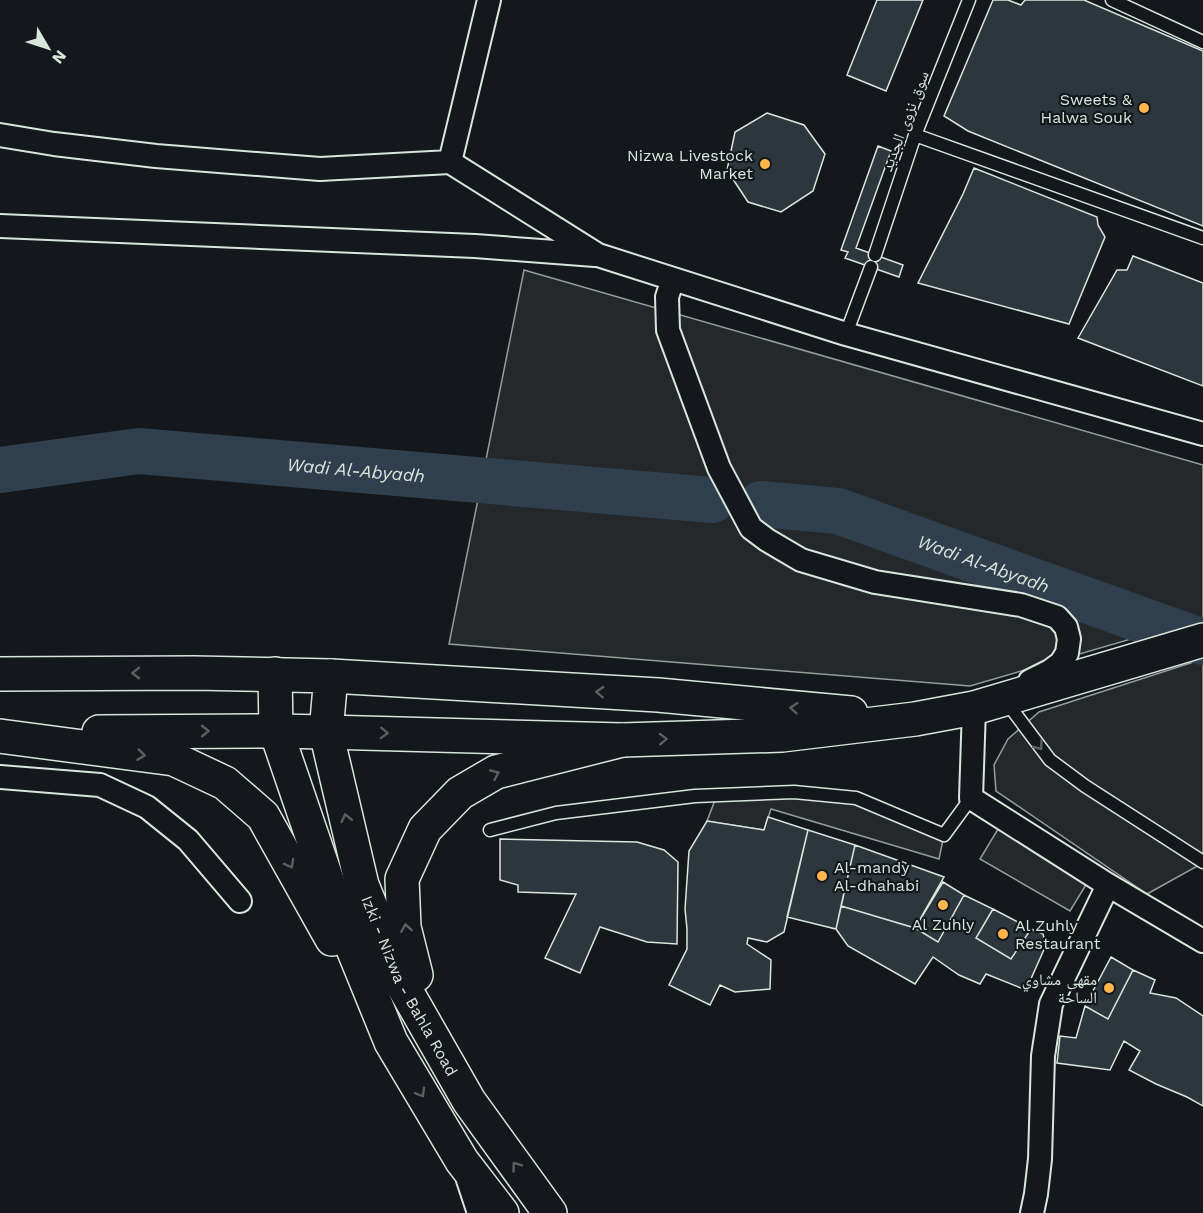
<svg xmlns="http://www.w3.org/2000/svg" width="1203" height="1213" viewBox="0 0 1203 1213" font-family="'Work Sans','Noto Naskh Arabic',sans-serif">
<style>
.parking{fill:#24282b;stroke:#939e99;stroke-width:1.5}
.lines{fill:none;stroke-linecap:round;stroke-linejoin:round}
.river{stroke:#2f3f4d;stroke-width:46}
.building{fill:#2c363c;stroke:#d8e6dc;stroke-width:1.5}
.lane-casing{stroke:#d8e6dc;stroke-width:15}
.street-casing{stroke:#d8e6dc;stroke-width:26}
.secondary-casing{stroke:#d8e6dc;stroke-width:36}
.primary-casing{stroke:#d8e6dc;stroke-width:36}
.lane{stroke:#14181c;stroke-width:12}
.street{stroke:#14181c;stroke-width:22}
.secondary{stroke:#14181c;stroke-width:33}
.primary{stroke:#14181c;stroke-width:33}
.oneway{stroke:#59605f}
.poi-dot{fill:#ffb74d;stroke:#14181c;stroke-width:2}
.labels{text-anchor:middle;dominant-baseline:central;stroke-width:4.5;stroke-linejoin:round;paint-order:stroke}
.poi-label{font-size:16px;fill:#d8e6dc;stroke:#14181c;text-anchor:end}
.street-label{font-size:16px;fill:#d8e6dc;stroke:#14181c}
.water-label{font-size:18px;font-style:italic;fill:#d8e6dc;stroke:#14181c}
</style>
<rect width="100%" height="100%" fill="#14181c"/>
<path class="parking" d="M 524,270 L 1203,465 L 1203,618 L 970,686 L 449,644 Z
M 1203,659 L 1203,863 L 1147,894 L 996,791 L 994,765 L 1008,739 L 1039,712 Z
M 717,795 L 856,798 L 944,835 L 939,859 L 771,809 L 764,830 L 707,821 Z
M 1004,819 L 1092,875 L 1070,911 L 980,859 Z"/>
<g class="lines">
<g class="river">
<path id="s1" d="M 0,470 L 139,451 L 712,500"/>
<path id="s2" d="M 761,504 L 838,511 L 1203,642"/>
</g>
</g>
<path class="building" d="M 877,0 L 923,0 L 886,91 L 847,75 Z
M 993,0 L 1008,0 L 1021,5 L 1025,0 L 1084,0 L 1203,51 L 1203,226 L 968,131 L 944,116 Z
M 767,113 L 804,125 L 825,154 L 813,191 L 781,212 L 748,202 L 727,170 L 735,132 Z
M 878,146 L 891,151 L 856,248 L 903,265 L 899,277 L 845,258 L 848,252 L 841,250 Z
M 974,168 L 1097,217 L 1098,225 L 1105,237 L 1069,324 L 918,283 L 963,194 Z
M 1133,256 L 1203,283 L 1203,386 L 1078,338 L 1117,270 L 1127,270 Z
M 768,817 L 808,830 L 784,932 L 767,942 L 748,938 L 747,944 L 771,960 L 770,989 L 735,992 L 720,985 L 710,1005 L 669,985 L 687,949 L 687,929 L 685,909 L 689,851 L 707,821 L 764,830 Z
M 808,830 L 855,845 L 836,929 L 787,917 Z
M 500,839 L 637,842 L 664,850 L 678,862 L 677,944 L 647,942 L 600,927 L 580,973 L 545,958 L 576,894 L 518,892 L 518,885 L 500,880 Z
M 855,845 L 944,877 L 915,928 L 841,906 Z
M 943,882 L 964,895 L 938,942 L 915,928 Z
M 964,895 L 993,909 L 976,938 L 1011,959 L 1031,929 L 1043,934 L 1046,945 L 1026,990 L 986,974 L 980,984 L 959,975 L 933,957 L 915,984 L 848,946 L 836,929 L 841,906 L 915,928 L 938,942 Z
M 993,909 L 1031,929 L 1011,959 L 976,938 Z
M 1111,957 L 1133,970 L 1108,1019 L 1085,1006 Z
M 1133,970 L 1155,980 L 1150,993 L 1176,998 L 1203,1016 L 1203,1106 L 1187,1097 L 1156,1084 L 1129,1070 L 1140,1051 L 1124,1041 L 1110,1070 L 1057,1063 L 1060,1036 L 1076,1038 L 1085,1006 L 1108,1019 Z"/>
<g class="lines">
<g class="lane-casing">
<path id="lane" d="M 1112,0 L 1203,42
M 915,135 L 1203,238
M 875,255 L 915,135 L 969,0
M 846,334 L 871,267
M 1005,700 L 1050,760 L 1085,786 L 1203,862
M 490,830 L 556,813 L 695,796 L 794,792 L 856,798 L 944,835 L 971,798"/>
</g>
<g class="street-casing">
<path id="street" d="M 0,135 L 54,144 L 156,156 L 320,169 L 450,162 L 598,255 L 846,334 L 1203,434
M 450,162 L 489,0
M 0,226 L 475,246 L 595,255
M 673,279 L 667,297 L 668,330 L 719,468 L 751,528 L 767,540 L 801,560 L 875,582 L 1021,605 L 1057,617 L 1066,627 L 1069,639 L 1067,653 L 1061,663 L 1050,671 L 1030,681
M 987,702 L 974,708 L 971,798 L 1108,885 L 1203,941
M 0,777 L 100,785 L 147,807 L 188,840 L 240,901
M 468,1180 L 479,1213
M 1032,1213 L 1036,1194 L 1040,1159 L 1043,1056 L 1051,1004 L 1108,885"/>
</g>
<g class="secondary-casing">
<path id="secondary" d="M 331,676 L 658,695 L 851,713
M 326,732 L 622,740 L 782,735 L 915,719 L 974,708 L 1203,640"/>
</g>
<g class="primary-casing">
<g id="primary">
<path id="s3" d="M 0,674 L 194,673 L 331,676 L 326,732 L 362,885 L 401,982 L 469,1101 L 550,1213"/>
<path d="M 275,674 L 276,731 L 338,912 L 391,1042 L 462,1161 L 502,1213"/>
<path d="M 99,732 L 276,731 L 326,732"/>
<path d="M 0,736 L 174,759 L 225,783 L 263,816 L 332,939"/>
<path d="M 416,975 L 404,927 L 402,879 L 425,829 L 460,793 L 496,772 L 622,740"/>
</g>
</g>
<use href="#lane" class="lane"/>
<use href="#street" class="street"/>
<use href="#secondary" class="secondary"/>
<use href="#primary" class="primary"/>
</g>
<defs><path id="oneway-chevron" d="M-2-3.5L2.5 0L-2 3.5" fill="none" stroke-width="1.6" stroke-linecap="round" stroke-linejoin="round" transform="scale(1.5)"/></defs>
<g class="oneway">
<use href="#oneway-chevron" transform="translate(136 673) rotate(180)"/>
<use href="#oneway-chevron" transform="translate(600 692) rotate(-177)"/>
<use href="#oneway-chevron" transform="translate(794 708) rotate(-175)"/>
<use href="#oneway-chevron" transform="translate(205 731) rotate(-1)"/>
<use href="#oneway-chevron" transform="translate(384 733) rotate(2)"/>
<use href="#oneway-chevron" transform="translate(663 739) rotate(-2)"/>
<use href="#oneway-chevron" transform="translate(1039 746) rotate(53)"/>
<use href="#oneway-chevron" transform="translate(141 755) rotate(7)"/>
<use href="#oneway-chevron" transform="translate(495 774) rotate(-24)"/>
<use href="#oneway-chevron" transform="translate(346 818) rotate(-103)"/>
<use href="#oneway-chevron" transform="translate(290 864) rotate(61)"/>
<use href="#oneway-chevron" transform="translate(406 928) rotate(-99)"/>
<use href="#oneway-chevron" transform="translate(421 1093) rotate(60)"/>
<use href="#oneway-chevron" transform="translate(516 1166) rotate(-126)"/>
</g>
<g class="poi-dot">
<circle cx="1144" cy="108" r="6"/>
<circle cx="765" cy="164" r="6"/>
<circle cx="822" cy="876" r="6"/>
<circle cx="943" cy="905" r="6"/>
<circle cx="1003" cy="934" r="6"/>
<circle cx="1109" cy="988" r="6"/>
</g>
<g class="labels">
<g class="poi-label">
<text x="1132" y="99">Sweets &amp;<tspan x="1132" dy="18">Halwa Souk</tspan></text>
<text x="753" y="155">Nizwa Livestock<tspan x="753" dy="18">Market</tspan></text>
<text x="834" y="867" text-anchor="start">Al-mandy<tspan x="834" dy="18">Al-dhahabi</tspan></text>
<text x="943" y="924" text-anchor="middle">Al Zuhly</text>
<text x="1015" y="925" text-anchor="start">Al Zuhly<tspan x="1015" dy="18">Restaurant</tspan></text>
<text x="1097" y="979">مقهى مشاوي<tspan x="1097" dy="18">الساحة</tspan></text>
</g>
<g class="street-label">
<text transform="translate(905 121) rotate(-69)">سوق نزوى الجديد</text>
<text stroke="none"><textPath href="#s3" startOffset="656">Izki - Nizwa - Bahla Road</textPath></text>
</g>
<g class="water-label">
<text stroke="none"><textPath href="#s1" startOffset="358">Wadi Al-Abyadh</textPath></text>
<text stroke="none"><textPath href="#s2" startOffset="232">Wadi Al-Abyadh</textPath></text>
</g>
</g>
<g transform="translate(48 48) rotate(129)" stroke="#14181c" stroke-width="4.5" paint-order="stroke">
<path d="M0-4.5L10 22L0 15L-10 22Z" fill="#d8e6dc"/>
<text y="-9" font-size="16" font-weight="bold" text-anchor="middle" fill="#d8e6dc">N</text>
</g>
</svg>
